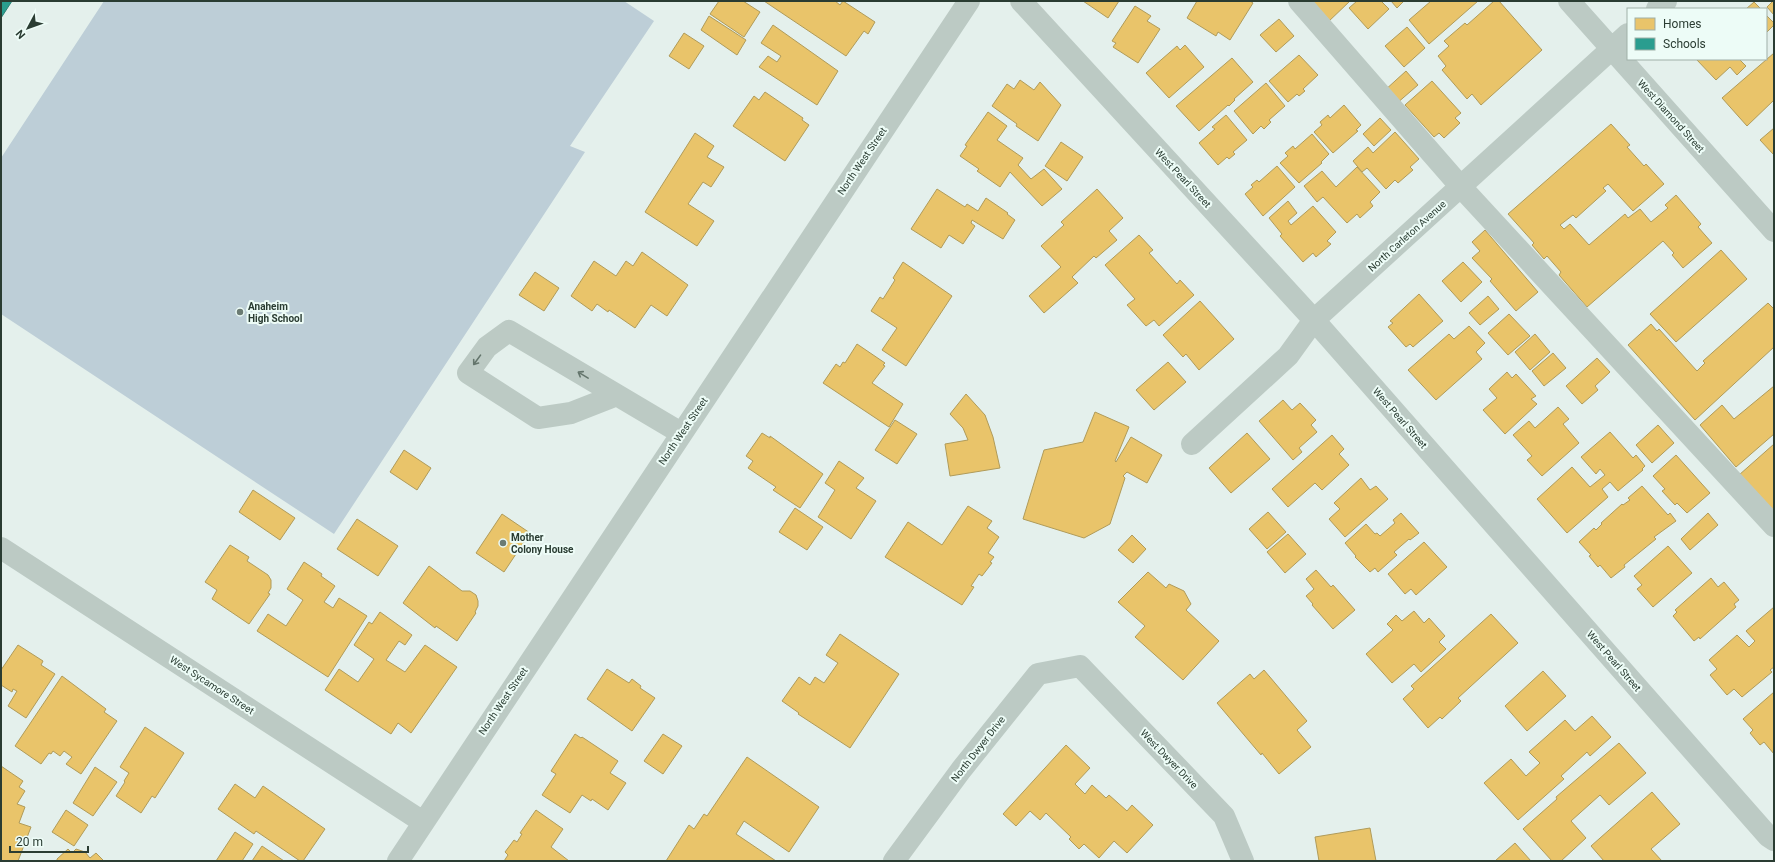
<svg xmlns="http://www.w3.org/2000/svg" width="1775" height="862" viewBox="0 0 1775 862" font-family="Roboto,sans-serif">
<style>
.green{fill:#bdced7}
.homes{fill:#e9c46a;stroke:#b09b59}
.schools{fill:#2a9d8f;stroke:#2a8073}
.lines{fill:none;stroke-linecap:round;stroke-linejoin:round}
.minor{stroke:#bccac4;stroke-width:22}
.oneway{stroke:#64756c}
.poi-dot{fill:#6b7b73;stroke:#edfcf7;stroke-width:1.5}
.labels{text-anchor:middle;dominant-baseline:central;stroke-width:4;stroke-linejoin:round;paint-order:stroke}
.street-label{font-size:10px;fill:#2a3c32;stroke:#edfcf7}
.poi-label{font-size:10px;font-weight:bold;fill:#2a3c32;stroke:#edfcf7;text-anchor:start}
</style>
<rect width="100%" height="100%" fill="#e4f0ec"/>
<path class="green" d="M 104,1 L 624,1 L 654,21 L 570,146 L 585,152 L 334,534 L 1,314 L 1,158 Z"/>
<path class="homes" d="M 719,1 L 743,1 L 760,12 L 744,37 L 710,14 Z
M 764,1 L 835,1 L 840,5 L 843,1 L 875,22 L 868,34 L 864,31 L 846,56 Z
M 1083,1 L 1119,1 L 1108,18 Z
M 1197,1 L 1250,1 L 1253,3 L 1230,40 L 1218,32 L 1216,36 L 1187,18 Z
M 1310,1 L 1350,1 L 1327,23 Z
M 1357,1 L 1381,1 L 1389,9 L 1368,29 L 1349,8 Z
M 1391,1 L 1404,1 L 1397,8 Z
M 1431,1 L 1478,1 L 1429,44 L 1409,20 Z
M 1494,1 L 1499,1 L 1542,50 L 1481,105 L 1472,94 L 1467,99 L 1442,70 L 1446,66 L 1438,56 L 1449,46 L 1444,41 L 1465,23 L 1467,25 Z
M 1773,1 L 1774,1 L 1774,15 L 1767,7 Z
M 1754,2 L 1761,9 L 1746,9 Z
M 1135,6 L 1151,16 L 1147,21 L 1160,29 L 1138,63 L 1113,47 L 1116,43 L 1112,41 Z
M 1766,15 L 1774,23 L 1774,25 L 1766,33 Z
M 709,16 L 746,40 L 737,55 L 701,30 Z
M 1279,19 L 1294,36 L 1276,52 L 1260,35 Z
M 773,25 L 838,71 L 817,105 L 759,67 L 768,56 L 777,62 L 781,56 L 761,43 Z
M 1407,27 L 1425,48 L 1404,67 L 1385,46 Z
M 684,33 L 704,46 L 689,69 L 669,56 Z
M 1185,45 L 1204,67 L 1169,98 L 1146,73 L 1177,46 L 1180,50 Z
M 1774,53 L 1774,100 L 1747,126 L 1722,98 Z
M 1299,55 L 1318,75 L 1303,89 L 1305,91 L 1299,96 L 1297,94 L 1288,102 L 1269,81 Z
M 1232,58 L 1253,82 L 1234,99 L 1235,100 L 1229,106 L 1228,105 L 1199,131 L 1176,106 Z
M 1696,59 L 1739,59 L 1746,66 L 1737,75 L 1730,67 L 1716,80 Z
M 1406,71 L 1418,85 L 1396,104 L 1384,91 Z
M 1020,80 L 1034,90 L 1040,82 L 1061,105 L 1038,141 L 1016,126 L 1017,124 L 992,106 L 1007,84 L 1014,89 Z
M 1432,81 L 1461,113 L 1455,118 L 1460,123 L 1444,138 L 1439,133 L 1434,137 L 1405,105 Z
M 1266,83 L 1285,106 L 1269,120 L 1271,122 L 1264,129 L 1261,126 L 1253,134 L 1234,111 Z
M 765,92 L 803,118 L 802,120 L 809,125 L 785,161 L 733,126 L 754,96 L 759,100 Z
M 1344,105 L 1361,125 L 1356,130 L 1358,131 L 1333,153 L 1314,132 L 1322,125 L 1320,122 L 1328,115 L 1330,118 Z
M 988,112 L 1007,126 L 997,140 L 1023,158 L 1018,165 L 1031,179 L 1044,169 L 1062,189 L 1042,206 L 1010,172 L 1000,187 L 977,171 L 979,169 L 960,156 L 967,146 L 965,145 Z
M 1226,115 L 1247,140 L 1233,152 L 1235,154 L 1229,159 L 1227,157 L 1218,165 L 1199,143 L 1215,129 L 1212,127 Z
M 1380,118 L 1391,130 L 1374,146 L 1363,134 Z
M 1611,124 L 1630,145 L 1627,147 L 1644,166 L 1646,164 L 1664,184 L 1633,211 L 1608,184 L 1603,188 L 1606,191 L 1576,218 L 1573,215 L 1560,225 L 1564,229 L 1570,224 L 1589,245 L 1625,214 L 1628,218 L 1640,209 L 1651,222 L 1668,208 L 1665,205 L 1676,195 L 1701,224 L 1698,227 L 1712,243 L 1683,268 L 1672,255 L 1674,253 L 1663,241 L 1587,307 L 1559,275 L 1561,272 L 1547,256 L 1544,259 L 1532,245 L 1534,243 L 1508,214 Z
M 1774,128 L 1774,155 L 1760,140 Z
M 1395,132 L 1419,159 L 1410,167 L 1413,170 L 1398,183 L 1395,180 L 1386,189 L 1367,168 L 1362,172 L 1353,161 L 1368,147 L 1373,153 Z
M 695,133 L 714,146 L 707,157 L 724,167 L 711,187 L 703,182 L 688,204 L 714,221 L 697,246 L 645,212 Z
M 1312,134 L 1329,154 L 1321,162 L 1322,163 L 1299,183 L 1280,163 L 1288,156 L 1285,153 L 1293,146 L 1295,149 Z
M 1061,142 L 1083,157 L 1067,181 L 1045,166 Z
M 1277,166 L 1295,187 L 1263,216 L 1245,194 L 1253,187 L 1251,185 L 1257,180 L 1259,182 Z
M 1357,167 L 1380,192 L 1370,202 L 1373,206 L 1360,218 L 1357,214 L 1347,223 L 1323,197 L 1317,202 L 1304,186 L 1322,171 L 1336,187 Z
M 937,189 L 965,207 L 967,204 L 978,211 L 986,198 L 1008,213 L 1007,214 L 1015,220 L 1003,239 L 972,220 L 971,223 L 975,226 L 963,244 L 949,235 L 941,248 L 911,229 Z
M 1097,189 L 1123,218 L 1109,231 L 1117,240 L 1096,258 L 1094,256 L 1072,277 L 1078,283 L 1044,313 L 1029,296 L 1061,267 L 1041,246 L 1064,225 L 1061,222 Z
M 1288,201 L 1297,213 L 1288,221 L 1291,225 L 1313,206 L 1336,232 L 1327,241 L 1331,244 L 1316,257 L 1313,253 L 1303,262 L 1280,236 L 1282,234 L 1269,218 Z
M 1485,230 L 1538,292 L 1516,311 L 1490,281 L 1492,279 L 1472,258 L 1480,251 L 1472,242 Z
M 1139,235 L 1153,250 L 1149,253 L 1177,284 L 1180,280 L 1194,295 L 1159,326 L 1154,320 L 1146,326 L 1127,305 L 1135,299 L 1105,265 Z
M 1721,250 L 1747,279 L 1676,342 L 1650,314 Z
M 642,252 L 688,285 L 667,316 L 651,305 L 635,328 L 609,310 L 608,312 L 597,304 L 592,311 L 571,296 L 594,261 L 616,276 L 626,261 L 633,266 Z
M 903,262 L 952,296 L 906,366 L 882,350 L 897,328 L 871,311 L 880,297 L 883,299 L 895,280 L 893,278 Z
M 1463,262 L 1482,282 L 1461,302 L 1442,281 Z
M 535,272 L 559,288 L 544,311 L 519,295 Z
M 1419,294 L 1443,321 L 1413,347 L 1410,344 L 1406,347 L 1388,327 L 1393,323 L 1390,321 Z
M 1488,296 L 1499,309 L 1480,325 L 1469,313 Z
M 1200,301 L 1234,339 L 1199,370 L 1186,354 L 1183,357 L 1163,335 Z
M 1768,303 L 1774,309 L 1774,347 L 1695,420 L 1628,345 L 1651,324 L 1657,331 L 1659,329 L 1697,371 L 1705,363 L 1703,361 Z
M 1509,314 L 1530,336 L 1508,355 L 1488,333 Z
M 1469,326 L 1485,343 L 1476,352 L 1482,359 L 1436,400 L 1408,370 L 1449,334 L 1454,339 Z
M 1535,334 L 1550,352 L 1530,370 L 1515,352 Z
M 857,344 L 885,363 L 883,365 L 885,366 L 872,383 L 903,404 L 889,427 L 823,383 L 836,364 L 840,367 L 843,362 L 845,363 Z
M 1553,353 L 1566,368 L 1544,386 L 1532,371 Z
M 1597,358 L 1610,372 L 1595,386 L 1598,390 L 1582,404 L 1566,386 Z
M 1168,362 L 1186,382 L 1154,410 L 1136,390 Z
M 1507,372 L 1512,378 L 1516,374 L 1536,396 L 1531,399 L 1537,404 L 1505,434 L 1483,410 L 1497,398 L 1489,389 Z
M 1774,386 L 1774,434 L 1736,467 L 1700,425 L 1722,405 L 1734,419 Z
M 966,394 L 985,415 L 993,437 L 1000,468 L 950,476 L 945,444 L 968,440 L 963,428 L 950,414 Z
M 1283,400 L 1292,410 L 1300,403 L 1316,420 L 1311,425 L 1317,432 L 1299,448 L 1302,452 L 1293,460 L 1259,421 Z
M 1558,407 L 1569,419 L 1563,424 L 1579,443 L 1542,476 L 1527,460 L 1532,456 L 1513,435 L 1529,421 L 1535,428 Z
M 1095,412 L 1129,427 L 1115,461 L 1116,462 L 1131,437 L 1162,455 L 1147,483 L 1127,472 L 1123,476 L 1125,478 L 1110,524 L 1084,538 L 1023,519 L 1044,450 L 1083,442 Z
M 895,420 L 917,434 L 897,464 L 875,450 Z
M 1658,425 L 1674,443 L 1652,463 L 1636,445 Z
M 1610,432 L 1633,458 L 1636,455 L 1645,466 L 1642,469 L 1643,470 L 1618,491 L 1610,482 L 1602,489 L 1608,497 L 1567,533 L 1537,499 L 1572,467 L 1590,487 L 1605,475 L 1600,469 L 1596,474 L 1581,457 Z
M 762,433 L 770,438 L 770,436 L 823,474 L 800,508 L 773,490 L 776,487 L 748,468 L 753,461 L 746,456 Z
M 1247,433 L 1270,459 L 1231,493 L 1209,468 Z
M 1332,435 L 1344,449 L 1339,454 L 1349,465 L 1322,490 L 1315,483 L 1288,507 L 1272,489 Z
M 1774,444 L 1774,515 L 1739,475 Z
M 404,450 L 431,468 L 417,490 L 390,472 Z
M 1676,455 L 1710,493 L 1687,513 L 1677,503 L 1675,505 L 1662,491 L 1665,489 L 1653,476 Z
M 839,461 L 864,478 L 856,488 L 876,501 L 851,539 L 818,517 L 835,490 L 825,483 Z
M 1361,478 L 1370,490 L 1376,486 L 1388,499 L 1345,537 L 1329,519 L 1340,509 L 1334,503 Z
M 1642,486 L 1668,515 L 1670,513 L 1676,521 L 1654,537 L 1656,539 L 1624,565 L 1625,567 L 1611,578 L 1600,565 L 1598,567 L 1589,556 L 1591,555 L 1579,542 L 1594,528 L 1596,530 L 1602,524 L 1601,523 L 1622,504 L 1623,505 L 1630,500 L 1628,498 Z
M 253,490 L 295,518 L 280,540 L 239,512 Z
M 968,506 L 992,521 L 987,528 L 999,537 L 988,553 L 994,557 L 990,562 L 992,563 L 982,576 L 979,574 L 971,586 L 974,587 L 962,605 L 885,557 L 908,522 L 942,545 Z
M 795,508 L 823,527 L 807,550 L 779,532 Z
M 1268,512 L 1286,532 L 1267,549 L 1249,529 Z
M 1401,513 L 1419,533 L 1410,540 L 1409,539 L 1394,552 L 1397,555 L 1378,572 L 1375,568 L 1370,572 L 1355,557 L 1356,556 L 1345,543 L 1366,524 L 1375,534 L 1377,533 L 1380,536 L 1395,523 L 1393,520 Z
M 1708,513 L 1718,525 L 1690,550 L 1681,539 Z
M 502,514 L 530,533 L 504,572 L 476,553 Z
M 357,519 L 398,546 L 378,576 L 337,549 Z
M 1288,534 L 1306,554 L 1285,573 L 1267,552 Z
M 1132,535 L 1146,549 L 1133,563 L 1118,550 Z
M 1424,542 L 1447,567 L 1416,595 L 1411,589 L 1405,594 L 1388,574 Z
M 230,545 L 249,557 L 247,561 L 268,575 L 271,580 L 271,588 L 268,593 L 270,594 L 249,624 L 212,599 L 217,590 L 205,582 Z
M 1668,546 L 1692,573 L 1653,607 L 1637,589 L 1642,585 L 1634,576 Z
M 304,562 L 322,574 L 321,576 L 335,586 L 324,602 L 333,608 L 339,598 L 367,616 L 328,677 L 257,631 L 268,614 L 286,626 L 303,600 L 287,589 Z
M 429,566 L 462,591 L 470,591 L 476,595 L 478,601 L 478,606 L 475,612 L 476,613 L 457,641 L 436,626 L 435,628 L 403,603 Z
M 1316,570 L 1331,587 L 1333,585 L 1355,610 L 1333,629 L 1312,605 L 1313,604 L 1306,596 L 1314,589 L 1306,579 Z
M 1148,572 L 1166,588 L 1169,584 L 1184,591 L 1191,604 L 1186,610 L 1219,641 L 1183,680 L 1135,637 L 1145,626 L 1118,602 Z
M 1711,578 L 1718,587 L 1724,582 L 1739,600 L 1734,604 L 1736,607 L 1700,639 L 1699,637 L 1694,641 L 1673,616 L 1677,612 L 1675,610 Z
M 1774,607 L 1774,667 L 1770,670 L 1772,672 L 1742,697 L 1734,689 L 1727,695 L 1710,675 L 1717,669 L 1709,660 L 1737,635 L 1749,647 L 1755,641 L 1746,631 Z
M 1414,611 L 1424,623 L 1429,618 L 1445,636 L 1439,642 L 1446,649 L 1421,672 L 1414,664 L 1392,683 L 1366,654 L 1393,630 L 1387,624 L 1396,615 L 1402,621 Z
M 380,612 L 412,635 L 405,645 L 399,641 L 386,660 L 405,672 L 425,645 L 457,667 L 411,733 L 398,723 L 391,734 L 325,690 L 339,669 L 358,682 L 374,659 L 354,645 L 369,622 L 372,624 Z
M 1491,614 L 1518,643 L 1458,698 L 1461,701 L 1442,719 L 1440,717 L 1428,728 L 1403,699 L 1414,689 L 1411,686 Z
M 840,634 L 899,674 L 850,748 L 798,714 L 799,713 L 782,701 L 799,677 L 810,685 L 815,677 L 824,683 L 838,663 L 826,655 Z
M 18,645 L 43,661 L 41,665 L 55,674 L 26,718 L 8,706 L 17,691 L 13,689 L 12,692 L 1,685 L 1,670 Z
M 607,669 L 629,683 L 632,679 L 641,686 L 640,688 L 655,698 L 632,731 L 587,699 Z
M 1264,670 L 1307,721 L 1297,730 L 1311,747 L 1279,774 L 1262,753 L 1261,755 L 1217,703 L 1250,674 L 1254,679 Z
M 1543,671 L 1566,696 L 1527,731 L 1505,706 Z
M 62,676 L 106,709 L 104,712 L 117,721 L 81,774 L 66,764 L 72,757 L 64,751 L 60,756 L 53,751 L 51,754 L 49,753 L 41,764 L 15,746 Z
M 1774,692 L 1774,754 L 1764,742 L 1760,745 L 1750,733 L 1753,730 L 1743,719 Z
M 1592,716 L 1611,737 L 1590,756 L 1587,752 L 1561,776 L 1564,779 L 1518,820 L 1484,783 L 1511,759 L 1526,776 L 1540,763 L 1529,752 L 1565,720 L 1575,731 Z
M 145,727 L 184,753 L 155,798 L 152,796 L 141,813 L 116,796 L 125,782 L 124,781 L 129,773 L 120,767 Z
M 575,734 L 581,738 L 582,737 L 618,761 L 610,773 L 626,783 L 608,810 L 592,799 L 591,801 L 582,795 L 570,813 L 542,795 L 556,774 L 551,771 Z
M 663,734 L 682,746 L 663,774 L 644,761 Z
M 1619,743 L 1646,773 L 1609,805 L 1600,795 L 1571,821 L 1586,838 L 1561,861 L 1552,861 L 1523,829 L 1557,799 L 1556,797 Z
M 1066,745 L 1090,768 L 1075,784 L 1085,794 L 1092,785 L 1106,798 L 1109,795 L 1127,811 L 1132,805 L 1153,825 L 1127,853 L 1114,841 L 1099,858 L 1084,844 L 1079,849 L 1069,839 L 1071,837 L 1046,813 L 1040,820 L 1030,811 L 1016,826 L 1003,814 Z
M 747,757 L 819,807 L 789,852 L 744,821 L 736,834 L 776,861 L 666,861 L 689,825 L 694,829 L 704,814 L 707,816 Z
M 1,766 L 23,781 L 19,787 L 25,791 L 17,804 L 25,807 L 19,823 L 31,827 L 18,861 L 1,861 Z
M 95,767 L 117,782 L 93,816 L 73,803 Z
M 235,784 L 255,798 L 263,786 L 325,829 L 303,861 L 300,861 L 256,831 L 254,834 L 218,809 Z
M 1652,792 L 1680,824 L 1651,849 L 1662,861 L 1604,861 L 1591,846 Z
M 66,810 L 88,825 L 74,846 L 52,832 Z
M 536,810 L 563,829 L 551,847 L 569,861 L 504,861 L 508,855 L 505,852 L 514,840 L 517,842 L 522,834 L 520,833 Z
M 1370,828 L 1376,861 L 1319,861 L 1315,837 Z
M 235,832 L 253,844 L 242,861 L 216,861 Z
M 1515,843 L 1531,861 L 1495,861 Z
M 262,846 L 284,861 L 252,861 Z
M 68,849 L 72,853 L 76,849 L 85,852 L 90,858 L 96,853 L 104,861 L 57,861 L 57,859 Z"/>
<path class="schools" d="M 1,1 L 12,1 L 1,18 Z"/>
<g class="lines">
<path class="minor" d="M 1021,1 L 1314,320 L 1768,836 L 1774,840
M 1299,1 L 1461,187 L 1774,526
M 1569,1 L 1774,231
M 1657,9 L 1666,1
M 617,395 L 571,413 L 538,418 L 468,373 L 487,347 L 509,331 L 681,433
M 1192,444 L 1288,356 L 1314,320 L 1628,34
M 1,548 L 423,822
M 398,861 L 969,1
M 894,861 L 961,770 L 1038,674 L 1080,666 L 1224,816 L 1243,861"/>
</g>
<defs><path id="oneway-shaft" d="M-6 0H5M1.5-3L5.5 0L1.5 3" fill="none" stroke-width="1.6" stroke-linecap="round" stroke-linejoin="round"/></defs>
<g class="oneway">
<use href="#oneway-shaft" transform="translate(477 360) rotate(126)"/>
<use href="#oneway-shaft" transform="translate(583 375) rotate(-149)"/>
</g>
<g class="poi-dot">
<circle cx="240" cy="312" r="4"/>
<circle cx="503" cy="543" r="4"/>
</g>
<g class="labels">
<g class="street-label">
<text transform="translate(1671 116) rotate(48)">West Diamond Street</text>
<text transform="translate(862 161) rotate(-56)">North West Street</text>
<text transform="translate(1183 178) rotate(47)">West Pearl Street</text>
<text transform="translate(1407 236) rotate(-42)">North Carleton Avenue</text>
<text transform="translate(1400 418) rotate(49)">West Pearl Street</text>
<text transform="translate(683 431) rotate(-56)">North West Street</text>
<text transform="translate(1614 661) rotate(49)">West Pearl Street</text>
<text transform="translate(212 685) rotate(33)">West Sycamore Street</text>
<text transform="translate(503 701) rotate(-56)">North West Street</text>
<text transform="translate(978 749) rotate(-52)">North Dwyer Drive</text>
<text transform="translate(1169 759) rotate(46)">West Dwyer Drive</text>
</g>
<g class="poi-label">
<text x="248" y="306">Anaheim<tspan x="248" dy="12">High School</tspan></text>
<text x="511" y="537">Mother<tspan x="511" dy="12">Colony House</tspan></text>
</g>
</g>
<rect width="1775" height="862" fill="none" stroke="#2a3c32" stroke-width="4"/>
<rect x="1627" y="8" width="140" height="52" fill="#edfcf7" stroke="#9fafa8"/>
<rect x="1635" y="18" width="20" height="12" fill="#e9c46a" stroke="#9fafa8"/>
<text x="1663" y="28" font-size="12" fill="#2a3c32">Homes</text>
<rect x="1635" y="38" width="20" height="12" fill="#2a9d8f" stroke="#9fafa8"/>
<text x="1663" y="48" font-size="12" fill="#2a3c32">Schools</text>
<g transform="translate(28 28) rotate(229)" stroke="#edfcf7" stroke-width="3" paint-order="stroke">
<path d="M0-3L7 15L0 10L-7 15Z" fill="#2a3c32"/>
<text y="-6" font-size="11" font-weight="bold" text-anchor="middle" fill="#2a3c32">N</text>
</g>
<path d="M10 846v6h78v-6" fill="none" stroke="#2a3c32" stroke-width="2"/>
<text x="16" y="846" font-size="12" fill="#2a3c32" stroke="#edfcf7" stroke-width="3" paint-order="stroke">20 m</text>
</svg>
